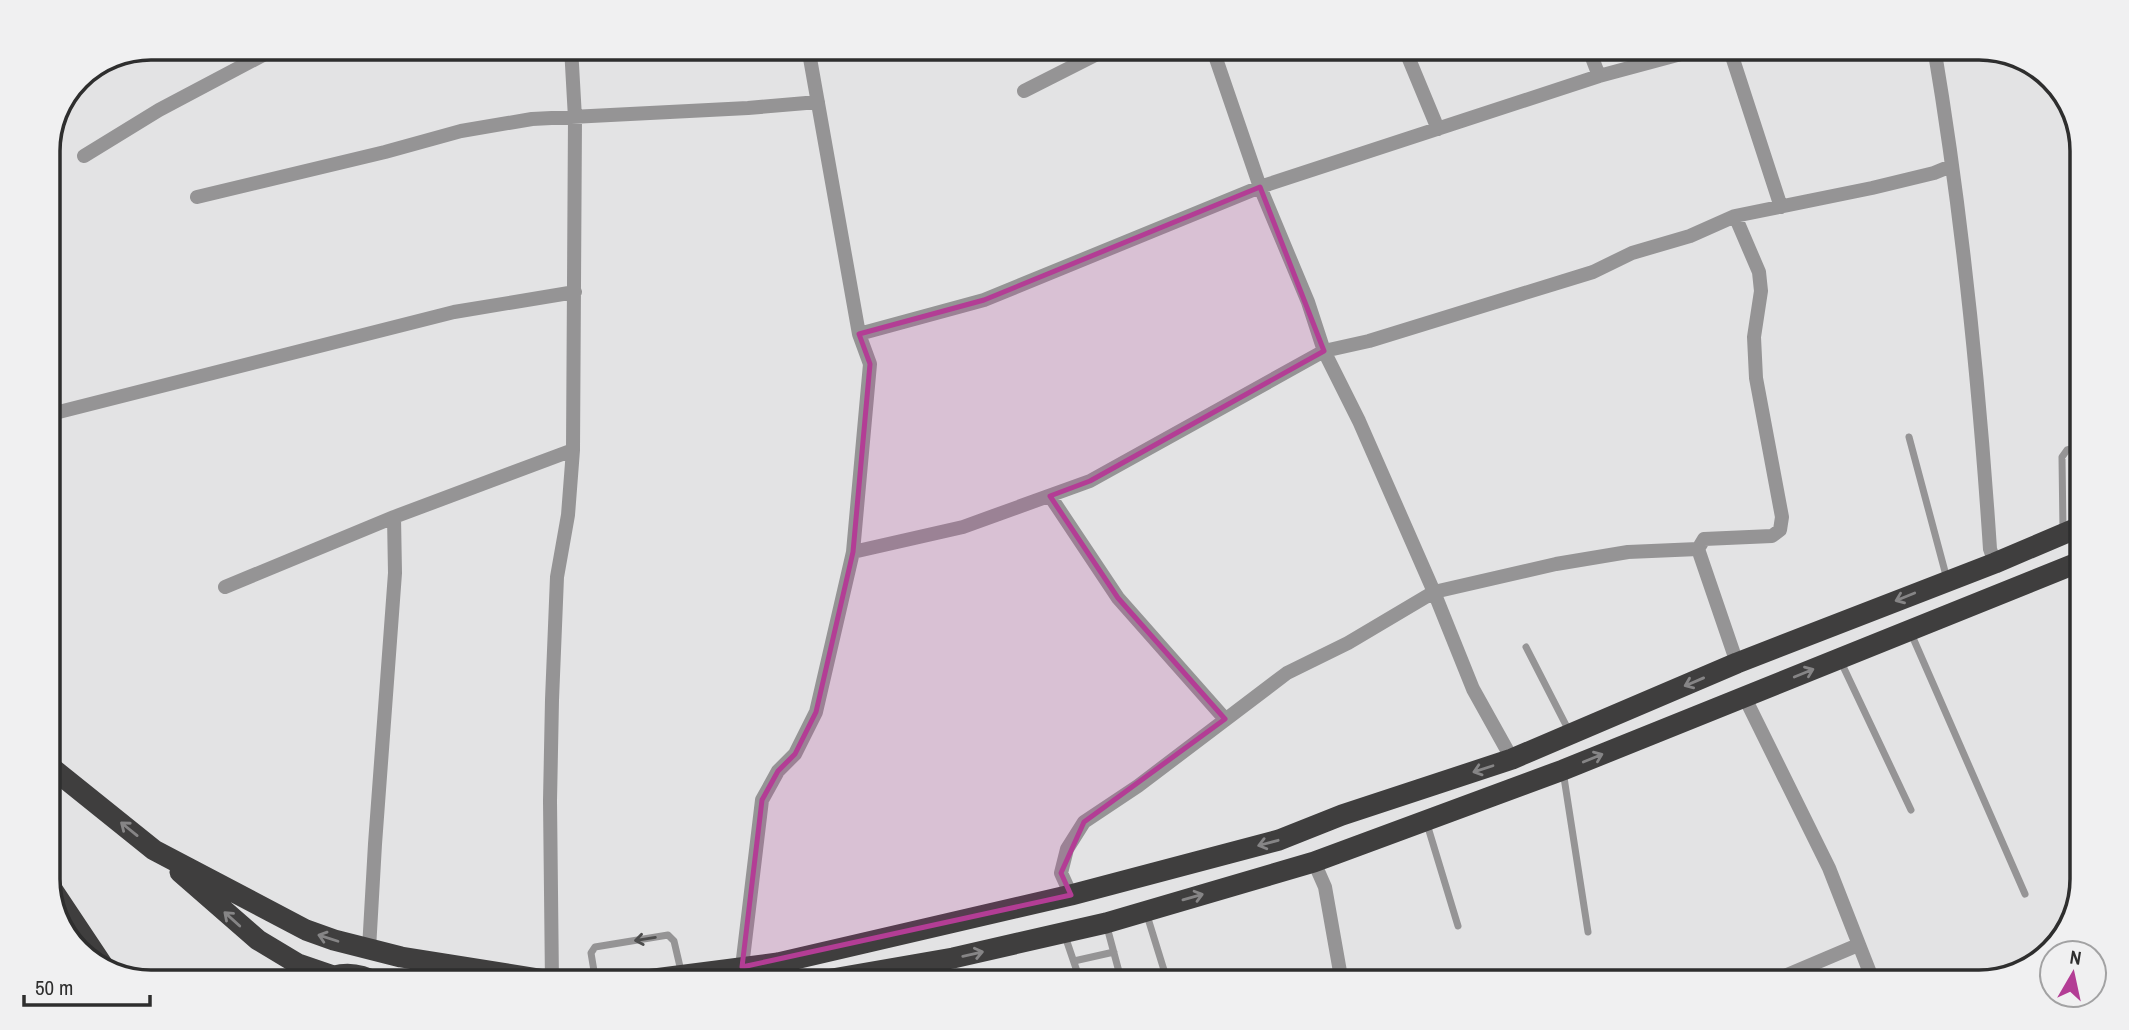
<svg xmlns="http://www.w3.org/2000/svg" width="2129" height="1030" viewBox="0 0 2129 1030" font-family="'Archivo Narrow',sans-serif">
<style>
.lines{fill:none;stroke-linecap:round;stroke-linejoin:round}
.lane{stroke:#959495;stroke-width:7}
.street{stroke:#959495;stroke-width:14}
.highway{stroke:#3f3e3e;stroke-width:21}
.oneway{stroke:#868586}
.oneway2{stroke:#4d4d4d}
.marked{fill:#b33d95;fill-opacity:0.2;stroke:#b33d95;stroke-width:5;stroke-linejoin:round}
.rim{fill:none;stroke:#2e2e2e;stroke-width:3.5}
</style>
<rect width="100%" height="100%" fill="#e3e3e4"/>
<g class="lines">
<path class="lane" d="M 1909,437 L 1947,579
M 2063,530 L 2062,457 L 2067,450 L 2082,446
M 1910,631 L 2025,894
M 1526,647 L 1569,731
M 1841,662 L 1911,810
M 1563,771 L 1588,932
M 1427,824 L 1458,926
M 1146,912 L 1168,983
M 1107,927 L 1122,983
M 1065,936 L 1081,983
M 1074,961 L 1114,952
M 596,983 L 591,953 L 595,947 L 668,935 L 674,941 L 681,971"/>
<path class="street" d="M 1212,47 L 1260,187 L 1308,302 L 1324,351 L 1359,421 L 1434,592 L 1473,689 L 1512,759
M 1404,47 L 1438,129
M 1588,47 L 1599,76
M 1729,47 L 1781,207
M 1934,47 C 1962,213 1979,382 1990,549 L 1995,563
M 1024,91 L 1111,47
M 84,156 L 159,110 L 278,47
M 197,197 L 385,152 L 461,131 L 532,119 L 748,108 L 818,102
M 1735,216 L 1759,272 L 1761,291 L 1754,337 L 1756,378 L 1782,517 L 1780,530 L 1772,536 L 1704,539 L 1698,549 L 1737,663
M 859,334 L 984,300 L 1260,187 L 1599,76 L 1707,47
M 47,415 L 454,312 L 575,292
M 1050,496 L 1118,598 L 1225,719
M 853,552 L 963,527 L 1090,481 L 1324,351 L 1369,341 L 1593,272 L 1632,253 L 1690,236 L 1735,216 L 1872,188 L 1934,173 L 1951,166
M 225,587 L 394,517 L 573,450
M 1744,696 L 1829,868 L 1874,983
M 1314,862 L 1325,887 L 1342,983
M 1071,895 L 1061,873 L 1067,849 L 1084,822 L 1138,786 L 1287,673 L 1348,643 L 1434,592 L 1556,564 L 1628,552 L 1698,549
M 369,949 L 375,844 L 395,573 L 394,517
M 742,967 L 762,800 L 778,771 L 795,754 L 816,712 L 853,552 L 870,364 L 859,334 L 808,47
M 552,983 L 550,801 L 552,700 L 557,577 L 568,515 L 573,450 L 575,118 L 571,47
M 1768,983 L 1858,945"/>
<path class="highway" d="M 47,764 L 154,850 L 306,930 L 334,940 L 401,957 L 564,983
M 180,872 L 258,940 L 298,964 L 333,976
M 48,883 L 108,973
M 320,982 C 340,971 358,972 377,983
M 623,983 L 778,963 L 1071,895 L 1279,840 L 1342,815 L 1512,759 L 1737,663 L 1995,563 L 2082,526
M 809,983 L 953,958 L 1106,923 L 1314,862 L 1563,770 L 2082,561"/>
</g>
<defs><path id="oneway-shaft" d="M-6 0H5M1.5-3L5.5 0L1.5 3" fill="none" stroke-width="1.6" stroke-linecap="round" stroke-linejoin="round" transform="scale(1.75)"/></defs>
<g class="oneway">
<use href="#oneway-shaft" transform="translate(1905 597) rotate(158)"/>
<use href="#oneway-shaft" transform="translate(1804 673) rotate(-22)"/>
<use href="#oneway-shaft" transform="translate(1694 682) rotate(157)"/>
<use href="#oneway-shaft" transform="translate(1593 758) rotate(-22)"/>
<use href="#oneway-shaft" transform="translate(1483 769) rotate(162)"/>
<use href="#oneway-shaft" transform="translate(129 829) rotate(-141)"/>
<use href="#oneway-shaft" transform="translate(1268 843) rotate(165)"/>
<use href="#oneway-shaft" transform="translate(1193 897) rotate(-16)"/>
<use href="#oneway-shaft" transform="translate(232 919) rotate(-138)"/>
<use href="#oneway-shaft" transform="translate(328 938) rotate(-162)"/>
<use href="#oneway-shaft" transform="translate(973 954) rotate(-13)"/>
</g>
<use class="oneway2" href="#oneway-shaft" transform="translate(645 939) rotate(171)"/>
<path class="marked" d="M 1260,187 L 1324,351 L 1090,481 L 1050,496 L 1118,598 L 1225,719 L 1084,822 L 1061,873 L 1071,895 L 742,967 L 762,800 L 778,771 L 795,754 L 816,712 L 853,552 L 870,364 L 859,334 L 984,300 Z"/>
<path d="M0 0H2129V1030H0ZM151 60H1979A91 91 0 0 1 2070 151V879A91 91 0 0 1 1979 970H151A91 91 0 0 1 60 879V151A91 91 0 0 1 151 60Z" fill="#f0f0f1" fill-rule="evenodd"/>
<path class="rim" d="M151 60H1979A91 91 0 0 1 2070 151V879A91 91 0 0 1 1979 970H151A91 91 0 0 1 60 879V151A91 91 0 0 1 151 60Z"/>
<g transform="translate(2073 974) rotate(9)"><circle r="33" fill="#f0f0f1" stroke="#a2a2a3" stroke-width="2"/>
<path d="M0-5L12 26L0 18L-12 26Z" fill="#b33d95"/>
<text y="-10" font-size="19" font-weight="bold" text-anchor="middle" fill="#2e2e2e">N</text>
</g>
<path d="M24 995v10h126v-10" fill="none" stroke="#2e2e2e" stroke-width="3.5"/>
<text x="35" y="995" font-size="21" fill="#2e2e2e" stroke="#f0f0f1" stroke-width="5" paint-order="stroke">50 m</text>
</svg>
